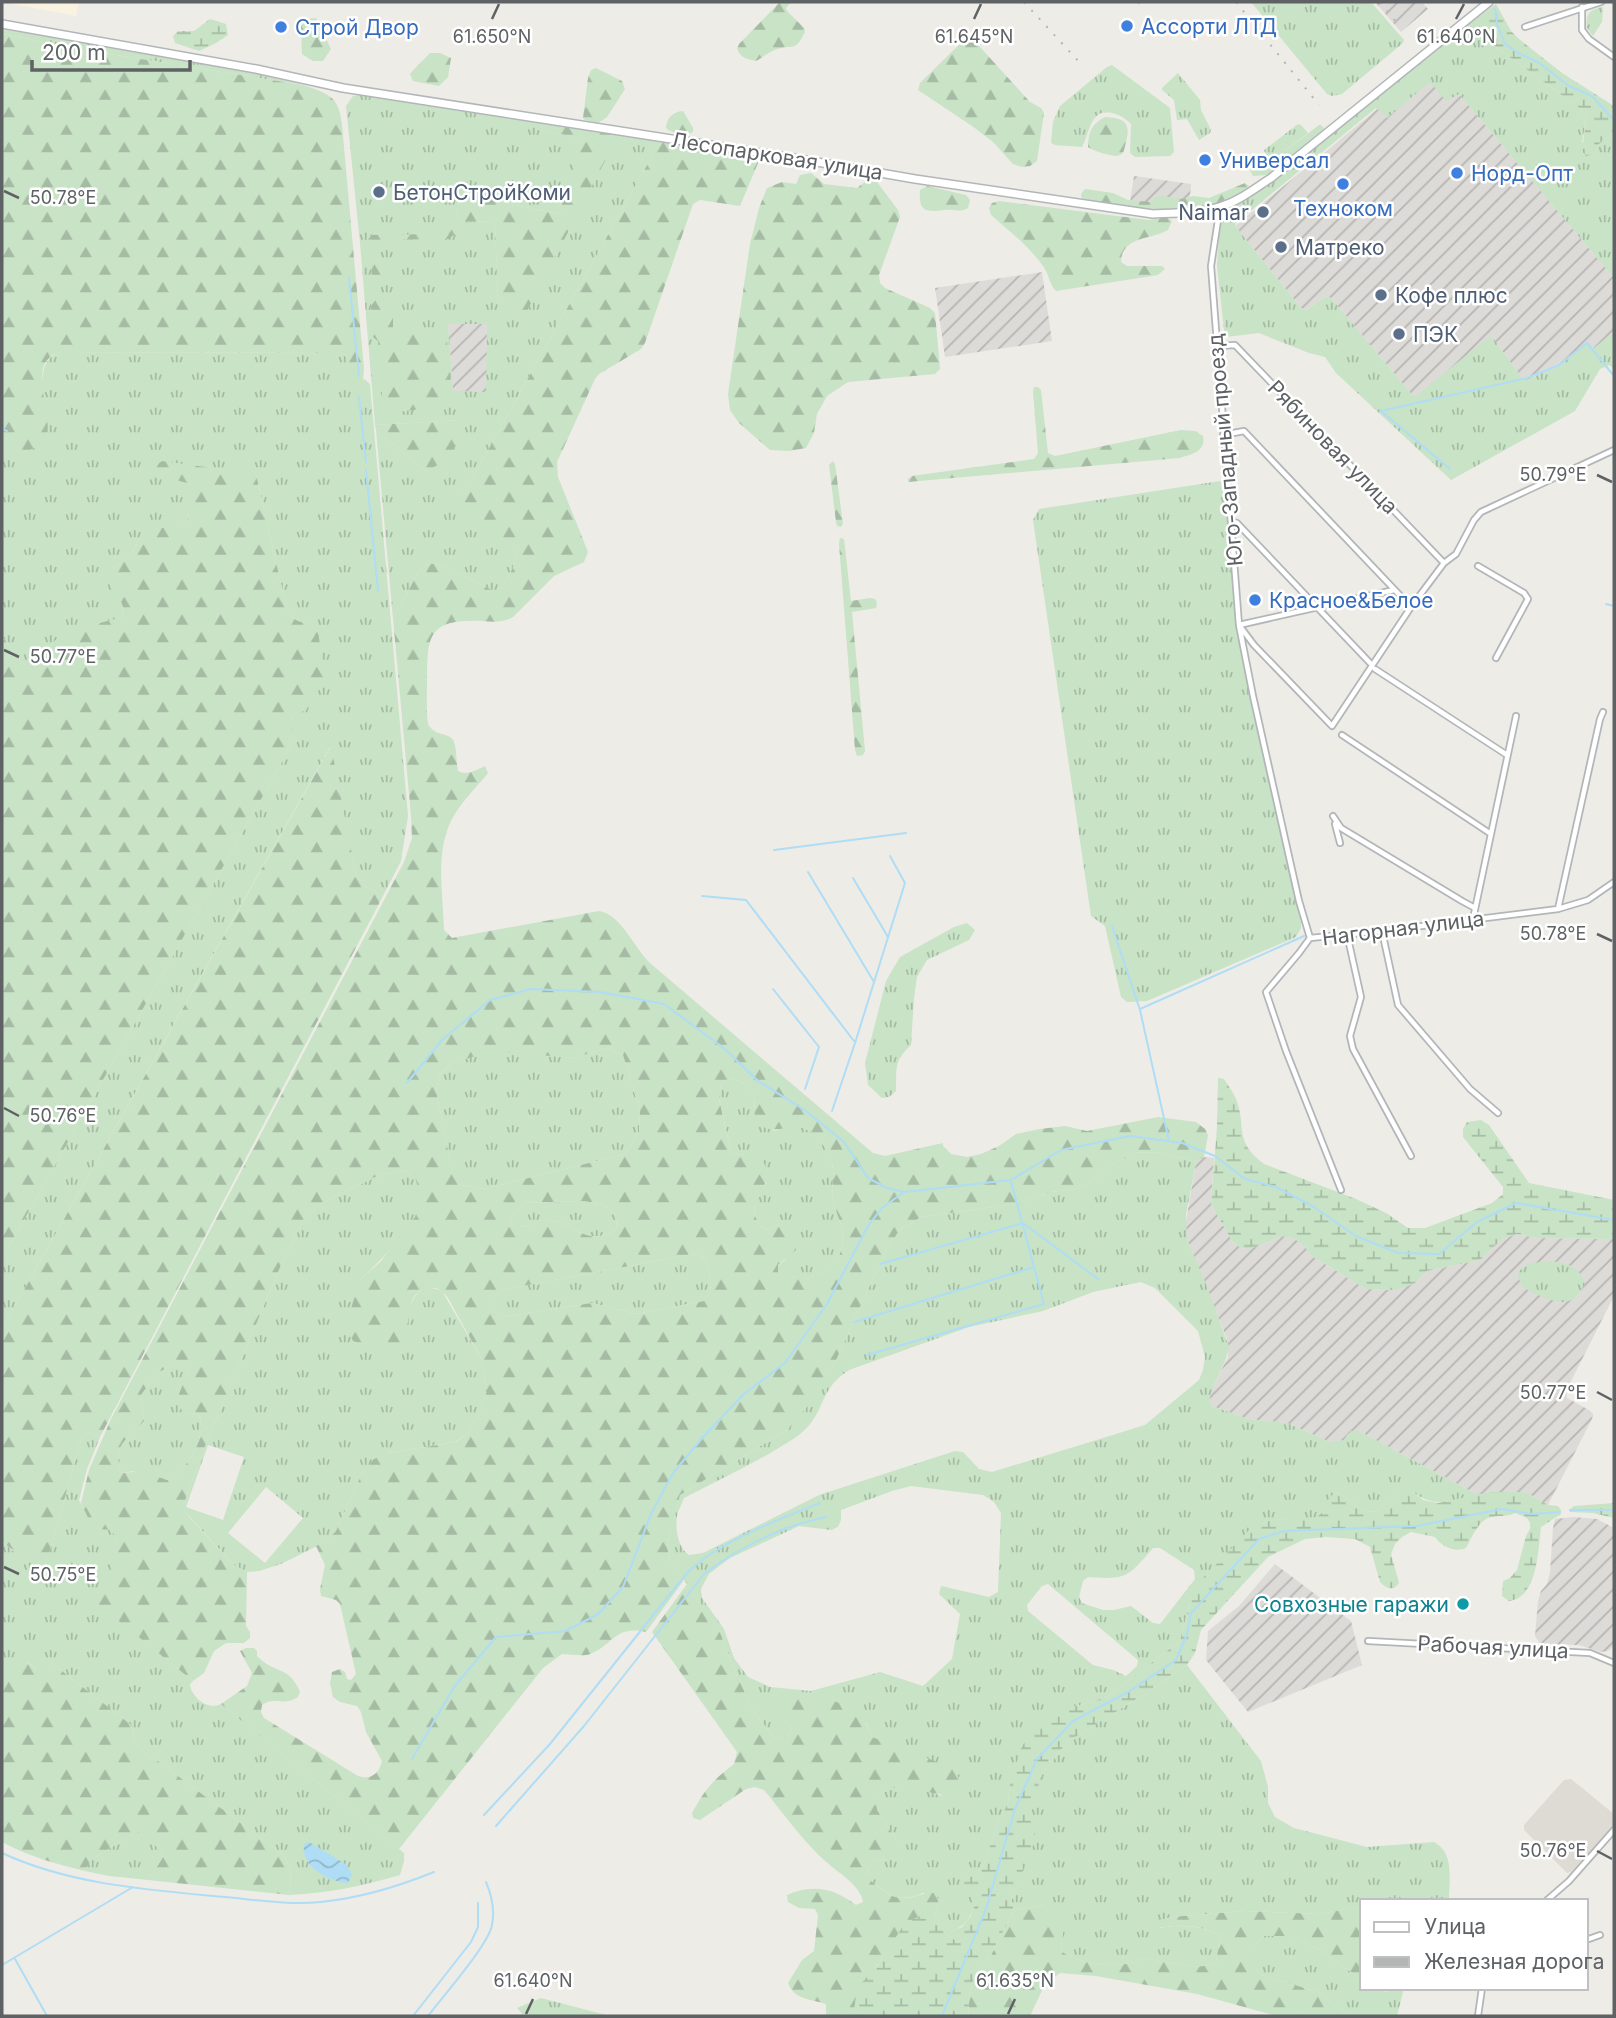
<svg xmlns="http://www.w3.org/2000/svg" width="1616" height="2018" viewBox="0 0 1616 2018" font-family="Inter,sans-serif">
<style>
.commercial{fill:#faf2e0}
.industrial{fill:url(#industrial-furrows)}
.education{fill:#dedbd5}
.grass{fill:url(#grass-tufts);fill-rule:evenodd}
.forest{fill:url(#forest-firs);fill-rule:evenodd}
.wetland{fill:url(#wetland-marsh)}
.water{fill:url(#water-waves)}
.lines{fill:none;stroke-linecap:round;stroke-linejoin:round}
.stream{stroke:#afddf5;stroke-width:2}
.street-casing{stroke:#b3b6b9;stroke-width:8}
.secondary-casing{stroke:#b3b6b9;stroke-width:10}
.street{stroke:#fff;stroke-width:4.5}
.secondary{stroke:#fff;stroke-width:7}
.rail{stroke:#b4b5b5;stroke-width:2;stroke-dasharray:2 9;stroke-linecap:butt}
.ticks{fill:none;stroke:#5e6265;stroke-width:2.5}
.shop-dot{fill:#3f7fe0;stroke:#fff;stroke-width:2.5}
.service-dot{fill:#5c6f8a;stroke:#fff;stroke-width:2.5}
.culture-dot{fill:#0f9aa8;stroke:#fff;stroke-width:2.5}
.labels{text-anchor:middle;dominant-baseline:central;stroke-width:5;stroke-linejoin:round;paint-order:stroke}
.shop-label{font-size:21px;fill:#366cbe;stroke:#fff;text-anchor:start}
.street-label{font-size:21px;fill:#5e6265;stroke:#fff}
.service-label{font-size:21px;fill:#4e5e75;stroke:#fff;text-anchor:start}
.culture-label{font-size:21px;fill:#0d838f;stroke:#fff;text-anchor:end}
.ticks-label{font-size:18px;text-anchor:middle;fill:#5e6265;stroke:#fff;stroke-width:5;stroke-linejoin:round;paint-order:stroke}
</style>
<defs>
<pattern id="industrial-furrows" width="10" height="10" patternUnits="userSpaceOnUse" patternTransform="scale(1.75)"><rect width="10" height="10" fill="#dddbd8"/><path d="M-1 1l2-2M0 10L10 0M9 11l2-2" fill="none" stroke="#b6b5b3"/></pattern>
<pattern id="grass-tufts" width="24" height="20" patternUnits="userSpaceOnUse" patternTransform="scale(1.75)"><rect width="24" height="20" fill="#c8e3c6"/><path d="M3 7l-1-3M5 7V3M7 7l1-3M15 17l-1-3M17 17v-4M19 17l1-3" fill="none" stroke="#a6bba4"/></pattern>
<pattern id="forest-firs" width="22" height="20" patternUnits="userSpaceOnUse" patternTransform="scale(1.75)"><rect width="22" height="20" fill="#c8e3c6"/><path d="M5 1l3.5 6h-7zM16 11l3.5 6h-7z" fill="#a6bba4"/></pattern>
<pattern id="wetland-marsh" width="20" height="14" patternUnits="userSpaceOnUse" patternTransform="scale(1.75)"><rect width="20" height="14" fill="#c8e3c6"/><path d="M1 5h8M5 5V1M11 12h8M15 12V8" fill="none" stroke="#a6bba4"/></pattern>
<pattern id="water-waves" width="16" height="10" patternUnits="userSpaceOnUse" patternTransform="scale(1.75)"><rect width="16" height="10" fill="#afddf5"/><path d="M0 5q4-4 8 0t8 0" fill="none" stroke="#92b7ca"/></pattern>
</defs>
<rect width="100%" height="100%" fill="#eeece6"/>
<path class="commercial" d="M 2,2 L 79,2 L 76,16 Z"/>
<path class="industrial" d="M 1375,2 L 1422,2 L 1428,9 L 1401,32 Z
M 1433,63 L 1614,278 L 1614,332 L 1593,349 L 1585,344 L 1558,366 L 1527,380 L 1522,378 L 1493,338 L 1416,396 L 1413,396 L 1331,298 L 1326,296 L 1307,310 L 1301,308 L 1235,226 Z
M 1134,176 L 1191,184 L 1190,196 L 1187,200 L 1154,204 L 1130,202 Z
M 1042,272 L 1052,341 L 945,357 L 935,288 Z
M 448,324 L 487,324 L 487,392 L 453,392 Z
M 1204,1157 L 1214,1158 L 1211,1204 L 1232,1241 L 1241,1248 L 1250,1249 L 1283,1236 L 1295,1239 L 1305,1247 L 1312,1256 L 1366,1289 L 1397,1290 L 1415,1283 L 1427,1271 L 1480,1260 L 1502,1239 L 1517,1234 L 1537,1238 L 1614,1239 L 1614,1296 L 1566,1391 L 1567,1398 L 1589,1410 L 1593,1414 L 1592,1419 L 1548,1505 L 1531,1495 L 1490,1492 L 1478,1495 L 1359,1431 L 1348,1434 L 1344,1440 L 1339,1442 L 1330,1442 L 1287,1423 L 1248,1419 L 1212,1406 L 1209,1402 L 1210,1393 L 1228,1357 L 1227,1339 L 1187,1239 L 1185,1228 L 1196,1162 Z
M 1573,1517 L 1597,1519 L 1614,1528 L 1614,1646 L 1608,1651 L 1601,1652 L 1579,1645 L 1545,1644 L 1539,1642 L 1535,1636 L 1538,1601 L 1541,1591 L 1547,1584 L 1550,1572 L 1553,1528 L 1555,1519 Z
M 1275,1564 L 1351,1621 L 1362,1665 L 1248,1712 L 1206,1660 L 1208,1631 L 1239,1606 Z"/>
<path class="education" d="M 1571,1779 L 1614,1814 L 1614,1824 L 1571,1872 L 1567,1873 L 1524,1830 L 1524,1825 L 1564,1780 Z"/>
<path class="grass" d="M 1251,2 L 1371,2 L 1404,40 L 1403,43 L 1342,94 L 1332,96 L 1327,94 Z
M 1603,7 L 1602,22 L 1593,36 L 1587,28 C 1585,14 1590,9 1603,7 Z
M 1463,28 L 1464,32 L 1476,36 L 1482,35 L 1489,42 L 1581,109 L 1586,120 L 1582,142 L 1594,154 L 1599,144 L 1607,137 L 1614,138 L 1614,278 L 1459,94 L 1446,101 L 1430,82 L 1387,118 L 1376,108 L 1236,223 L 1235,226 L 1301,308 L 1307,310 L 1326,296 L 1331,298 L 1413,396 L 1416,396 L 1489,337 L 1493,338 L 1522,378 L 1527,380 L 1558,366 L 1585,344 L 1593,349 L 1614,332 L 1614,369 L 1609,365 L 1600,369 L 1575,411 L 1451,480 L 1336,373 L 1325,357 L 1309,353 L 1259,333 L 1226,337 L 1224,330 L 1217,265 L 1221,210 L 1352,116 Z
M 2,29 L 236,69 L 303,85 L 110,54 L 2,34 Z
M 1112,65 L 1170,108 L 1174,152 L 1170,156 L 1135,157 L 1130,153 L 1131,124 C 1125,118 1120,115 1112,113 C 1090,108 1090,133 1082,147 L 1055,145 L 1051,143 L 1053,122 L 1060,106 L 1107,67 Z
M 1178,73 L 1200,100 L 1201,110 L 1211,130 L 1210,133 L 1199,140 L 1187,119 L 1177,120 L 1174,100 L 1162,90 L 1162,88 Z
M 360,95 L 534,121 L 538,130 L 583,138 L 559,214 L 482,198 L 467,192 L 459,200 L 456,219 L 460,222 L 493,221 L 495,222 L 498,301 L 619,134 L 661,140 L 463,495 L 517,546 C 519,559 508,581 498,590 L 492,590 L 436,563 L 426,565 L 419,571 L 393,619 L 376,430 L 425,470 L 459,420 L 375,425 L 360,243 L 346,106 L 353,96 ZM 448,324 L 487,324 L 486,392 L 453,391 Z
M 1298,124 L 1301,125 L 1308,133 L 1265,167 L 1259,164 L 1267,157 L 1264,150 Z
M 61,352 L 341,353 L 346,357 L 363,381 L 364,379 L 370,384 L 408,816 L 401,861 L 383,896 L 365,886 L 356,875 L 330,747 L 2,1329 L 2,1259 L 281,764 L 292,740 L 292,721 L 312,623 C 300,624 293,620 287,610 L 256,474 L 189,482 L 192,486 L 188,518 L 186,522 L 145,534 L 139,540 L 130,556 L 113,568 L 109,581 C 115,592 127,605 122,617 L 56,640 L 30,665 L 25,665 L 21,662 L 2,636 L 2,456 L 40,446 L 48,431 C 45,409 31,359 61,352 Z
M 1220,481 L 1224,484 L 1239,626 L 1278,822 L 1301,921 L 1301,928 L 1296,937 L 1147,1001 L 1127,1002 L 1121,997 L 1105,926 L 1091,916 L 1033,520 L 1039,509 Z
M 967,923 L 975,930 L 969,940 L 927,960 L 917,977 L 914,998 L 911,1045 C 893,1062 897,1068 896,1091 L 889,1097 L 882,1098 L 868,1085 L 865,1063 L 886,981 L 900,957 L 954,927 Z
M 607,1048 L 623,1055 L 640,1111 L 639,1133 L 625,1154 L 484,1189 L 461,1185 L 453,1177 L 436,1090 L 440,1075 L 451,1064 L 490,1050 L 574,1058 Z
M 732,1078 L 743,1083 L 754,1095 L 754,1108 L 774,1131 C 783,1128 792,1125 801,1127 C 816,1131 831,1152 833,1168 C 834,1178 831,1189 833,1200 C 835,1210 840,1219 842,1230 C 847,1273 813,1284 778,1275 L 778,1266 L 786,1259 L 779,1225 L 765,1230 C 747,1213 755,1201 766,1183 L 758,1155 L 744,1155 L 731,1152 L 719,1098 L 721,1083 Z
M 1158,1152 L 1196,1162 L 1186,1215 L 1187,1239 L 1208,1289 L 1229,1347 C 1226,1367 1212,1382 1209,1402 L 1212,1406 L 1248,1419 L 1287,1423 L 1330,1442 L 1344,1440 L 1351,1431 L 1359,1431 L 1478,1495 C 1454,1500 1435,1509 1413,1492 L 1395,1495 L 1378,1511 L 1365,1512 L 1339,1493 C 1323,1498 1329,1510 1318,1517 C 1309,1521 1283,1519 1273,1520 L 1190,1602 L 1180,1641 L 1107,1697 L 1073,1707 L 1060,1708 L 1010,1782 L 1008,1804 L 998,1821 L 984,1864 L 977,1875 L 967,1878 L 963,1885 L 975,1904 C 970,1917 966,1926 952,1931 L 940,1924 L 935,1915 L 939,1900 L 923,1893 C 898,1903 891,1897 871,1881 L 868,1869 L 874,1860 L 888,1859 L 899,1843 L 877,1810 L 877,1797 C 898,1779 918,1789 942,1796 L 906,1751 L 872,1737 L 866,1723 L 785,1719 L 792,1730 L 785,1739 L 773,1736 L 755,1714 L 736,1674 L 719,1630 L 670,1560 L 667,1546 L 680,1495 L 788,1429 L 833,1367 L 888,1245 L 901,1229 L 921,1217 L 1001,1206 L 1025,1201 L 1050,1192 L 1078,1189 L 1094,1180 L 1112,1165 L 1135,1153 ZM 1141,1282 L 1155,1288 L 1198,1331 L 1205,1357 L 1203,1370 L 1199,1380 L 1145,1425 L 992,1472 L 979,1469 L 963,1452 L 955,1451 L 819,1495 L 703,1553 L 689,1555 C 678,1548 675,1529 677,1516 C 678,1510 682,1504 684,1498 C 715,1482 747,1467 777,1449 C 784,1444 793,1440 800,1434 C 826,1414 818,1389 849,1370 L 969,1327 L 1043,1311 L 1093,1292 ZM 911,1486 L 983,1495 L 994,1502 L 1001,1513 L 998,1592 L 989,1597 L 941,1586 L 939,1594 L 960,1614 L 952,1659 L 923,1686 L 880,1672 L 811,1691 L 770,1687 L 748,1677 L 734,1658 L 724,1629 L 702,1598 L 701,1589 L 709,1574 L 730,1558 L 799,1526 L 831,1530 L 838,1527 L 841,1520 L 841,1510 L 892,1491 ZM 1153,1548 L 1160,1548 L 1194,1570 L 1195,1579 L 1160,1624 L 1153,1623 L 1131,1606 L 1114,1610 L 1103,1610 L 1082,1603 L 1079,1597 L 1083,1581 L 1088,1577 C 1127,1580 1128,1577 1153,1548 ZM 1048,1584 L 1138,1660 L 1137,1666 L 1126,1676 L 1113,1670 L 1093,1665 L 1028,1611 L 1027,1605 L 1042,1586 Z
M 403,1170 L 415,1176 C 417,1183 422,1195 421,1203 C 418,1224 375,1266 359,1281 L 411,1305 C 417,1289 426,1284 442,1291 L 481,1358 L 487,1391 L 478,1416 L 466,1435 L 455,1442 L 388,1453 L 363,1471 L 336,1531 L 325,1542 L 281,1564 L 259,1571 L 247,1572 L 234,1565 L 184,1511 L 184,1503 L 207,1441 L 281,1265 L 303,1221 L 319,1205 L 375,1177 ZM 208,1445 L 244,1457 L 223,1520 L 186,1507 ZM 266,1487 L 303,1518 L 265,1563 L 228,1533 Z
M 584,1201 L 605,1205 L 617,1217 L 616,1230 C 583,1249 574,1219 543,1220 C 537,1220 533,1224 527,1226 C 522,1227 516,1227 510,1227 L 511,1216 L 526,1203 Z
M 693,1254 L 703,1257 L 709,1268 L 711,1291 L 704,1301 L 636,1314 L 591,1303 L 503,1317 L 492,1311 L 492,1298 L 502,1290 Z
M 1546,1261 C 1564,1262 1578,1264 1585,1283 C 1573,1308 1560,1304 1538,1295 C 1528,1291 1522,1288 1518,1277 L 1519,1271 L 1528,1264 Z
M 175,1363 L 183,1363 L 188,1372 L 184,1383 L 186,1413 L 199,1414 C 207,1438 189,1469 167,1480 L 159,1477 L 155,1468 L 121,1473 C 111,1444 129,1439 144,1421 L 141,1395 L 156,1374 Z
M 88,1432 L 100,1437 L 87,1469 L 79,1500 L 83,1508 L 103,1528 L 112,1530 C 125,1551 104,1582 95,1601 L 193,1681 L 190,1684 C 191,1697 208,1711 221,1704 L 404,1853 L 404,1861 L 400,1875 C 361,1886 330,1893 289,1895 C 292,1874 293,1866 278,1851 L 158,1761 C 149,1757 139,1751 135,1741 C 133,1735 134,1730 130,1724 L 48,1660 L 36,1669 L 28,1662 L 7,1659 L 2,1665 L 2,1541 L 13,1551 L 50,1551 L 82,1436 Z
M 1187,1665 L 1261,1761 L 1268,1787 L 1268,1803 L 1275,1817 L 1294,1828 L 1367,1847 L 1434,1842 C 1455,1853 1449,1880 1449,1901 L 1362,1901 L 1362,1909 L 1354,1907 L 1320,1914 L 1245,1911 L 1171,1917 L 1160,1928 C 1180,1924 1202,1926 1220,1935 L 1216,1963 C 1193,1972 1169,1960 1145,1959 C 1139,1958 1136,1962 1130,1963 C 1110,1968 1077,1963 1061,1951 L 1063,1930 L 1044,1905 L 1014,1910 L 1011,1902 L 1035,1838 L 1029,1815 L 1042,1774 L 1067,1742 L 1143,1695 Z
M 136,1832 L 144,1832 L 163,1854 L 162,1859 L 148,1880 L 109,1876 L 85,1871 L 87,1864 L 91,1860 Z
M 1264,1936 L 1293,1936 L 1318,1949 L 1362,1980 L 1362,1988 L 1379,1988 L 1386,1992 L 1390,1988 L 1404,1988 L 1397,2016 L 1352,2016 L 1331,2003 L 1318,1992 L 1262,1975 L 1254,1967 L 1254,1947 Z
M 541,1998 L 610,2016 L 524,2016 L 517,2008 Z"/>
<path class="forest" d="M 780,2 L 791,2 L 786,8 L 787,11 L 804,28 L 805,32 C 795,52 795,44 777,49 C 770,51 763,57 756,61 C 747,59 741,58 737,49 L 739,44 Z
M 316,18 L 331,49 L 323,61 L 313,61 L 302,54 L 301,26 L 306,19 Z
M 2,34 L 110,54 L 303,85 C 329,94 339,96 342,125 L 364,369 L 363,381 L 354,383 L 349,380 L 346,357 L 341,353 L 61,352 C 18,362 65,431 40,446 C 29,451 13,453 2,456 Z
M 969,35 L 1030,102 L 1041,108 L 1044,113 L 1037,161 L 1030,166 L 1022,167 L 1013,164 L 993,142 L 972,126 L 918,90 L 920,83 Z
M 430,53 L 440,53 L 451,58 L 448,77 L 439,86 L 413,81 L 410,74 C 416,66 423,61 430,53 Z
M 596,68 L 622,81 L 625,89 L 607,117 L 598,123 L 585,120 L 583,118 L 588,78 L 591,70 Z
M 683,111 L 693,128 L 693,132 C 687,136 671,134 666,128 C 667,118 672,112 683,111 Z
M 1105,117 C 1128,118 1131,125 1125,146 C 1124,150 1124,153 1120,155 C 1115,158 1093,151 1088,147 C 1088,133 1092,123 1105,117 Z
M 534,121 L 619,134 L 527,311 L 505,307 L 498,301 L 495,223 L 493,221 L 460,222 L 456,233 L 449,239 L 372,240 L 368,238 L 369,235 L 443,234 L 451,231 L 452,222 L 456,219 L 459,200 L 467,192 L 482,198 L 559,214 L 582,138 L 538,130 L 533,125 Z
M 1319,125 L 1321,125 L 1324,128 L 1323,131 L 1272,173 L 1266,175 L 1253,176 L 1249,168 L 1250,163 L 1256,162 L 1265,167 Z
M 661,140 L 761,156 L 740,206 L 700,200 L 693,204 L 645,343 L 641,349 L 599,374 L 595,379 L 557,462 L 558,477 L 588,552 L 584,562 L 554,576 L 513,617 C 500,625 485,620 470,621 C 425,621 428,644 427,680 C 427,695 426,710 428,724 C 435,737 448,732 453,740 C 457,747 456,762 458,771 C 467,776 476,770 485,766 L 488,773 C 476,788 460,803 451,821 C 435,854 443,894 444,930 L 452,938 L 599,911 C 622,915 634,948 650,963 L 873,1153 L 885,1156 L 943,1143 L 943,1146 L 951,1154 L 967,1157 L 981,1154 L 999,1146 L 1016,1134 L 1040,1129 L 1065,1126 L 1087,1131 L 1158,1117 L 1196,1122 L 1205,1129 L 1208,1135 L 1204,1157 L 1196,1162 L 1158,1152 L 1135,1153 L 1112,1165 L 1094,1180 L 1078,1189 L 1050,1192 L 1025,1201 L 1001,1206 L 921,1217 L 901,1229 L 888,1245 L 833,1367 L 808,1406 L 788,1429 L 680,1495 L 667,1546 L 670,1560 L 684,1580 L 646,1632 C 614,1625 614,1645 590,1654 C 582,1657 571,1654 562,1654 L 543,1668 L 399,1849 L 221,1704 L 247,1686 L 252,1673 L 240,1651 L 246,1648 L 254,1648 L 257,1651 L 257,1656 C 274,1674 289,1665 300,1692 L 298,1697 C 294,1699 291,1701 288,1701 C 276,1703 273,1698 262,1705 L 261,1712 L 264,1718 L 358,1776 C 371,1780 379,1774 382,1761 L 366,1732 L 361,1712 L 357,1706 L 340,1702 L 333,1697 L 330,1683 L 332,1672 L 340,1669 L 345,1672 L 347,1679 L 351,1680 L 356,1674 L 340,1604 L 336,1600 L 321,1596 L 320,1589 L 325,1565 L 316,1546 L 325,1542 L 336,1531 L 363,1471 L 374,1459 L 388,1453 L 456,1442 L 466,1435 L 478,1416 L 487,1391 L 481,1358 L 448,1298 C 443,1292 439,1287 430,1288 C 397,1291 418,1339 396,1350 C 384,1356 365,1345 353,1341 L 346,1326 L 359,1281 L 381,1261 L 415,1217 L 421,1201 L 415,1176 L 403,1170 L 375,1177 L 319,1205 L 303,1221 L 281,1265 L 207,1441 L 184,1503 L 184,1511 L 189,1517 L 234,1565 L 247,1572 L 246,1626 L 250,1632 L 250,1638 L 244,1643 L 226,1643 L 214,1651 L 204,1673 L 193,1681 L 94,1601 C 104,1581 125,1551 112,1530 L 98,1529 L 92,1526 L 81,1503 L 89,1470 L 111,1419 L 404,862 L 412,838 L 411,816 L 393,619 L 419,571 L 426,565 L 436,563 L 492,590 L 498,590 C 508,581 519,559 517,546 L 466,514 L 462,508 L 463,495 ZM 607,1048 L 623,1055 L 640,1111 L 639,1133 L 625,1154 L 484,1189 L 461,1185 L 453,1176 L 436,1090 L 440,1075 L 451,1064 L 490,1051 L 574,1058 ZM 732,1078 L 743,1083 L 754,1095 L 755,1122 C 778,1141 792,1115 814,1135 C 823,1142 831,1157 833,1167 C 834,1178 831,1189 833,1200 C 835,1210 840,1219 842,1230 C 847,1272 813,1285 778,1274 L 778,1265 L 796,1250 L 796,1236 L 789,1226 L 779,1225 L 765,1230 C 739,1205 769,1195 767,1171 C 766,1165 762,1160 758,1155 L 744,1155 L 731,1152 L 719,1099 L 721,1083 ZM 584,1201 L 605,1205 L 617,1217 L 616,1230 C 583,1249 574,1219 543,1220 C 537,1220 533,1224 527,1226 C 522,1227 516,1227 510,1227 L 511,1216 L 526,1203 ZM 693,1254 L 703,1257 L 709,1268 L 711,1291 L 704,1301 L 636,1314 L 591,1303 L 503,1317 L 492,1311 L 492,1298 L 502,1290 ZM 175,1363 L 183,1363 L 188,1372 L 179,1394 L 178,1407 L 186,1413 L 199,1414 C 207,1438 189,1469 167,1480 L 159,1477 L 155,1468 L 147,1465 L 133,1472 L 121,1473 C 111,1444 129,1439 144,1421 L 141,1395 L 156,1374 Z
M 811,173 L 824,184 L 857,188 L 866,181 L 877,182 L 898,210 L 900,217 L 879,275 L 880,283 L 885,288 L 930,308 L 935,313 L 940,369 L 935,374 L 848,382 L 827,396 L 817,414 L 814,433 L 806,448 L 789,451 L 770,450 L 739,423 L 730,410 L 728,394 L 750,244 L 759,208 L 767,188 L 782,182 L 796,184 L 800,175 Z
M 1245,183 L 1249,186 L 1247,189 L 1218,204 L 1181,210 L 1153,211 L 1088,202 L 1081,197 L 1081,194 L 1085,189 L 1113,193 L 1128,200 L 1151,202 L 1155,197 L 1160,196 L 1184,199 L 1193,196 L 1209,198 Z
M 927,186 L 966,195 L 970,200 L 968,208 C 960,213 954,209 945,210 C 927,212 918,213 920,190 Z
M 999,201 L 1149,220 L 1166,217 L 1172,221 L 1168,230 C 1150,240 1122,236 1121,262 L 1127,266 L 1162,266 L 1165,269 L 1158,275 L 1056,291 C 1049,284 1049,274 1043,266 C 1029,246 1009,231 991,215 L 989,208 L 992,203 Z
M 375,245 L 381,247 L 381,289 L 374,292 L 372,291 L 371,248 Z
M 377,298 L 391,299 L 393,300 L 393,329 L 423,329 L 427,335 L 443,335 L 447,340 L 450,396 L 444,406 L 390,413 L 385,411 L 383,408 L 378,341 L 373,337 L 371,306 Z
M 1034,387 L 1038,387 L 1041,390 L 1048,453 L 1055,456 L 1181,430 L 1195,431 L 1203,436 C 1206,451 1193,454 1180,458 L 908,482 L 908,479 L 912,476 L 1034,459 L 1038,453 L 1033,392 Z
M 459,420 L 467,424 C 456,442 448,466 425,470 L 376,430 L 375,425 Z
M 162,461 L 256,474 L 287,610 C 293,620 300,624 312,623 L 318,629 L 324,682 L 306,710 L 293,716 L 292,721 L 292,740 L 281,764 L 2,1259 L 2,636 L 21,662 L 25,665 L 30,665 L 56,640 L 71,631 L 122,617 C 128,604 114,595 109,583 C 104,568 124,563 131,554 C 136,548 137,540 143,535 C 153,529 175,525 186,522 L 188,518 L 191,484 L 157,475 L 155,469 L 158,464 Z
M 833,461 L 835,464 L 843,524 L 841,527 L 837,526 L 836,522 L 829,465 Z
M 840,538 L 844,539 L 851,601 L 870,598 L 875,599 L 877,603 L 876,608 L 852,612 L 865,751 L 863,755 L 857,756 L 855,750 L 839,544 Z
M 331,746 L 356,875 L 365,886 L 383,896 L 100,1437 L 88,1432 L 82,1436 L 50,1551 L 42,1560 C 25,1560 14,1552 2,1541 L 2,1329 Z
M 687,1584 L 719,1630 L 736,1674 L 755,1714 L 773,1736 L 785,1739 L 792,1730 L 785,1719 L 774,1715 L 775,1700 C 799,1691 837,1697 857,1713 C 865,1719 868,1728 872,1737 L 953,1768 L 961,1782 L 954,1794 C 924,1798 904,1774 877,1797 L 877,1810 L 899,1843 L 897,1854 L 888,1859 L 874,1860 L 868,1869 L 871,1881 C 883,1891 895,1902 912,1897 C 920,1895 925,1893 934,1893 L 939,1900 L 935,1915 L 940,1924 L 952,1931 L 962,1927 L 962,1939 L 957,1942 L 933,1922 L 891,1946 L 870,1975 L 854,2010 L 858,2016 L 826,2016 L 826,2004 C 811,1999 794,2000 788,1983 L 802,1960 L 814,1951 L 818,1915 L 815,1909 L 799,1908 L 788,1902 L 787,1895 C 812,1884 834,1888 856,1905 L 863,1902 C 861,1887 842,1875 831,1866 C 805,1845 785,1815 764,1790 L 755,1787 L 746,1789 L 700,1820 L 693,1818 L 692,1813 C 706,1788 712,1781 734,1764 L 737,1752 L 652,1632 Z
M 14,1658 L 22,1658 L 36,1669 L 41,1661 L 48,1660 L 130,1724 C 134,1730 133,1735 135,1741 C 139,1751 149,1757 158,1761 L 278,1851 C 293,1866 292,1874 289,1895 L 148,1880 L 162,1859 L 163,1854 L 143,1832 L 136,1832 L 91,1860 L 85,1871 C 56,1864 28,1856 2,1842 L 2,1665 L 6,1659 Z
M 1044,1905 L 1054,1909 L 1063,1930 L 1061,1951 C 1077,1963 1110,1968 1130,1963 C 1136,1962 1139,1958 1146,1959 C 1169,1960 1193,1972 1216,1963 L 1220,1935 C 1206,1928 1190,1925 1175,1926 C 1166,1926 1162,1929 1153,1925 L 1155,1921 L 1171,1917 L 1245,1911 L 1320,1914 L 1354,1907 L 1362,1909 L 1362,1980 L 1318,1949 L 1293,1936 L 1264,1936 L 1254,1947 L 1254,1967 L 1262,1975 L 1318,1992 L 1331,2003 L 1352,2016 L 1277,2016 L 1197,1994 L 1096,1976 L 1060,1973 L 1045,1984 L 1030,2016 L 968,2016 L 970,1991 L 975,1975 L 991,1955 L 1014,1910 Z"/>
<path class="wetland" d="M 1496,4 L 1511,31 L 1519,39 L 1562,73 L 1614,106 L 1614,138 L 1607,137 L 1599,144 L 1594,154 L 1586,156 L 1582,151 L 1586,120 L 1581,109 L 1489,42 L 1483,35 L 1476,36 L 1470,39 L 1466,38 L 1463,28 Z
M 210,19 L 226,24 L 228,35 L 216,43 L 199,51 L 175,43 L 173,36 L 178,31 L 194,31 Z
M 1218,1078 L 1224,1079 C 1228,1085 1233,1092 1236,1099 C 1247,1127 1233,1141 1264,1164 L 1356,1199 L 1386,1213 L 1408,1228 L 1425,1228 L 1492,1203 L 1503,1194 L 1503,1187 L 1463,1137 L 1463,1129 L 1467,1122 L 1481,1120 L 1489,1125 L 1529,1183 L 1614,1200 L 1614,1239 L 1537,1238 L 1517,1234 L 1502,1239 L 1480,1260 L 1427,1271 L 1415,1283 L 1397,1290 L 1366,1289 L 1312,1256 L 1305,1247 L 1295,1239 L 1283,1236 L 1250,1249 L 1241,1248 L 1232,1241 L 1211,1204 L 1217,1127 Z
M 1405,1490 L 1413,1492 L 1423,1500 L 1438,1503 L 1490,1492 L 1522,1492 L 1531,1495 L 1548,1505 L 1558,1506 L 1561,1510 L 1561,1514 L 1541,1527 C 1538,1549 1538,1598 1509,1601 L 1502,1596 L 1503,1581 L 1510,1578 L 1517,1570 L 1526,1536 L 1530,1529 L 1530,1523 L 1527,1518 L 1515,1513 C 1507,1517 1501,1515 1492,1517 C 1479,1519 1472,1537 1466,1548 C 1455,1553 1441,1546 1435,1537 L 1411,1532 L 1402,1537 L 1395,1544 L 1391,1554 L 1399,1583 C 1394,1591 1386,1589 1380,1582 L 1370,1547 L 1355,1539 L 1326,1537 L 1305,1539 L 1268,1557 L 1201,1630 L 1195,1653 L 1187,1665 L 1143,1695 L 1067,1742 L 1042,1774 L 1030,1815 L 1036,1838 L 1011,1902 L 1014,1910 L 991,1955 L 975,1975 L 970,1991 L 968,2016 L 858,2016 L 854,2010 L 857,1988 L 877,1966 L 905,1923 L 920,1916 L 933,1922 L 957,1942 L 962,1939 L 962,1927 L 970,1917 L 975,1904 L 962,1885 L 967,1878 L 977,1875 L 984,1864 L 998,1821 L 1008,1804 L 1010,1782 L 1022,1746 L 1040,1725 L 1060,1707 L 1073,1707 L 1107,1697 L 1180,1641 L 1190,1602 L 1204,1577 L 1252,1527 L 1273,1520 L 1316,1518 L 1323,1512 L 1327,1501 L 1332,1495 L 1339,1493 L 1365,1512 L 1378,1511 L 1395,1495 Z
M 1614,1503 L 1614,1518 L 1593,1513 L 1570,1512 L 1569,1510 L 1574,1506 Z"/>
<path class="water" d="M 309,1842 L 347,1865 L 352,1875 L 348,1883 C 330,1883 297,1864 305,1843 Z"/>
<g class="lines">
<path class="stream" d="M 1495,9 L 1497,24 L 1505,44 L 1518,53 L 1538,62 L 1569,86 L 1592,96 L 1614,120
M 349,278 L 359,376
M 359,397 L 366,462
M 2,429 L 7,431
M 1450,469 L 1381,411 L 1527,378 L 1559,365 L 1587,343 L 1614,376
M 366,470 L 378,591
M 1606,604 L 1614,606
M 774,850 L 906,833
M 808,872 L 874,982
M 853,878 L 888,937
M 702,896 L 746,900 L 854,1041
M 1112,926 L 1140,1010 L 1169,1141
M 773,989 L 819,1047 L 805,1089
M 1140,1009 L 1304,936
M 407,1083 L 442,1040 L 490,1000 L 531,989 L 600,992 L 664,1004 L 725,1049 L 758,1081 L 806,1111 L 844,1142 L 868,1178 L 887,1188 L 904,1192
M 832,1111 L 855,1043 L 905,883 L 890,856
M 880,1264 L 1023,1223 L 1098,1279
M 854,1322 L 1034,1267
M 867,1355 L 1044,1304 L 1011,1181
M 1570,1510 L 1614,1510
M 412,1759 L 454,1687 L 496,1637 L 566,1631 L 598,1614 L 623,1587 L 651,1514 L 673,1473 L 704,1436 L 744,1394 L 785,1363 L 827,1304 L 868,1226 L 882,1208 L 904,1192 L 1011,1180 L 1061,1150 L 1130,1136 L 1182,1143 L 1215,1156 L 1245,1179 L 1276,1187 L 1314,1207 L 1356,1236 L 1398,1253 L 1439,1254 L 1477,1222 L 1516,1203 L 1614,1220
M 484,1815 L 550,1744 L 687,1573 C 694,1567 701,1560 709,1555 C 743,1533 782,1518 820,1503
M 496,1826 L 584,1726 L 704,1574 C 740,1547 783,1526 826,1517
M 2,1853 C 71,1885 150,1890 225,1897 C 257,1900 289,1905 321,1902 C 360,1898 397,1887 434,1872
M 15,1959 L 47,2016
M 2,1965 L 133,1887
M 413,2016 L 471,1942 L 478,1927 L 478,1903
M 428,2016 C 442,1997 488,1946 492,1925 C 495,1910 492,1896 486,1882
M 942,2016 L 986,1909 L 1015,1809 L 1037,1759 L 1073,1721 L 1128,1692 L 1176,1660 L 1187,1634 L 1191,1613 L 1259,1539 L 1284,1531 L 1417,1526 L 1502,1509 L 1532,1514 L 1560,1512"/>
<g class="street-casing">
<path id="street" d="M 1582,7 L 1582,30 L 1589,39 L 1614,57
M 1525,27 L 1601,2
M 1220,207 L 1211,266 L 1239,625 L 1253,696 L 1299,901 L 1310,938
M 1217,346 L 1235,345 L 1444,563
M 1223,435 L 1244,431 L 1411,607
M 1231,521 L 1237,523 L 1372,665
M 1478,566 L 1524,593 L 1528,599 L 1496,658
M 1394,590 L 1239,625 L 1254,645 L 1332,726 L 1411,607 L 1444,563 L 1456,554 L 1474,520 L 1481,512 L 1614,450
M 1375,669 L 1507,755
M 1342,735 L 1491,834
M 1333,816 L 1341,828 L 1462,901 L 1475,908
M 1335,824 L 1340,843
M 1558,909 L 1600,719 L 1603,712
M 1473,919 L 1516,716
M 1382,931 L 1398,1005 L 1470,1089 L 1498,1113
M 1347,934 L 1361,997 L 1350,1036 L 1353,1049 L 1411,1156
M 1310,938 L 1382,931 L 1558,909 L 1588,900 L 1614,882
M 1310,938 L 1299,953 L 1266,992 L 1286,1051 L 1341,1190
M 1368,1641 L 1590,1653 L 1614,1663
M 1546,1901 L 1569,1881 L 1614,1830
M 1586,1940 L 1600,1935
M 1478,2016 L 1482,1988"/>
</g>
<g class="secondary-casing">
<path id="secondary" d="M 2,24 L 256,69 L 343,88 L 794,158 L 915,179 L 1153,214 C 1175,213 1198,213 1219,207 C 1238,202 1255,188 1271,178 L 1489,2"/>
</g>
<use href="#street" class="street"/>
<use href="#secondary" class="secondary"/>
<path class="rail" d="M 1024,2 L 1081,64
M 1138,2 L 1145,9
M 1236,2 L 1319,105
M 1380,2 L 1400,27"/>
</g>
<path class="ticks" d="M 492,19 L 499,4M 974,19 L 981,4M 1456,19 L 1464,4M 4,191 L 19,198M 1597,475 L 1612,482M 4,650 L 19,657M 1597,934 L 1612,941M 4,1108 L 19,1116M 1597,1392 L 1612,1400M 4,1567 L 19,1574M 1597,1851 L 1612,1859M 526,2014 L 533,1999M 1008,2014 L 1015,1999"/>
<g class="shop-dot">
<circle cx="1127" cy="26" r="7"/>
<circle cx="281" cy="27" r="7"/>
<circle cx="1205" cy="160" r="7"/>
<circle cx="1457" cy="173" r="7"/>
<circle cx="1343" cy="184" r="7"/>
<circle cx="1255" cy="600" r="7"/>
</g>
<g class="service-dot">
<circle cx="379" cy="192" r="7"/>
<circle cx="1263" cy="212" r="7"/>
<circle cx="1281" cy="247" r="7"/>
<circle cx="1381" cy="295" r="7"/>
<circle cx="1399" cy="334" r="7"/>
</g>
<circle class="culture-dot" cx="1463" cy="1604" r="7"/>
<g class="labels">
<g class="shop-label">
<text x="1141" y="26">Ассорти ЛТД</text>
<text x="295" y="27">Строй Двор</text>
<text x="1219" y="160">Универсал</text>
<text x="1471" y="173">Норд-Опт</text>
<text x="1343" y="208" text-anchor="middle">Техноком</text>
<text x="1269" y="600">Красное&amp;Белое</text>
</g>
<g class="street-label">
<text transform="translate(777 156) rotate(9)">Лесопарковая улица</text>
<text transform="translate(1333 447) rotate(46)">Рябиновая улица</text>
<text transform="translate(1225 450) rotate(-95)">Юго-Западный проезд</text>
<text transform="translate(1403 928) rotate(-7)">Нагорная улица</text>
<text transform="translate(1493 1647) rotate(3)">Рабочая улица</text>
</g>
<g class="service-label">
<text x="393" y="192">БетонСтройКоми</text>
<text x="1249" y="212" text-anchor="end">Naimar</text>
<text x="1295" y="247">Матреко</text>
<text x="1395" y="295">Кофе плюс</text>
<text x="1413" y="334">ПЭК</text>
</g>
<g class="culture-label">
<text x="1449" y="1604">Совхозные гаражи</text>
</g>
</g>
<g class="ticks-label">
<text x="492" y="43">61.650°N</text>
<text x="974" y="43">61.645°N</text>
<text x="1456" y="43">61.640°N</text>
<text x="63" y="204">50.78°E</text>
<text x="1553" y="481">50.79°E</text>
<text x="63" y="663">50.77°E</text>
<text x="1553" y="940">50.78°E</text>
<text x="63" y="1122">50.76°E</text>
<text x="1553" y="1399">50.77°E</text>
<text x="63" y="1581">50.75°E</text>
<text x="1553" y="1857">50.76°E</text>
<text x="533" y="1987">61.640°N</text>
<text x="1015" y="1987">61.635°N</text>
</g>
<rect width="1616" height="2018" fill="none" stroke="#5e6265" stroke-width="7"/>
<rect x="1360" y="1899" width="228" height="91" fill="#ffffff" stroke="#bfc0c1" stroke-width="2"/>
<rect x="1374" y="1922" width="35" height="10" fill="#ffffff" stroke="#bfc0c1" stroke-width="2"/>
<text x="1424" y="1934" font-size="21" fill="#5e6265">Улица</text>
<rect x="1374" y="1957" width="35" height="10" fill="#b4b5b5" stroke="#bfc0c1" stroke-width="2"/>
<text x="1424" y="1969" font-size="21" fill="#5e6265">Железная дорога</text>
<path d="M32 60v10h158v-10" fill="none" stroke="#5e6265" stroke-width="3.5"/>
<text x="42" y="60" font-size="21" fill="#5e6265" stroke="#ffffff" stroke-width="5" paint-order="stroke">200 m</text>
</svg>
